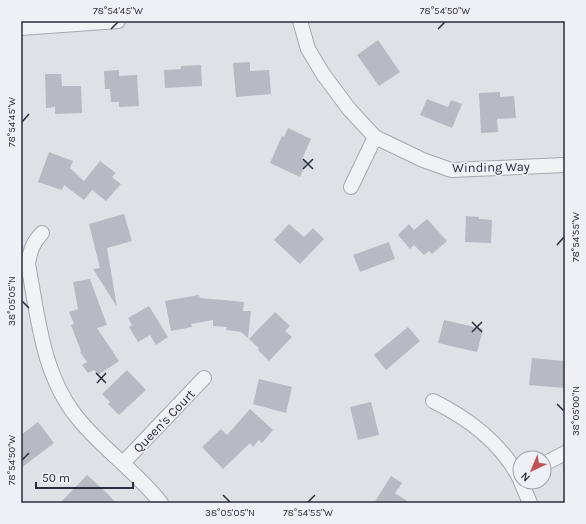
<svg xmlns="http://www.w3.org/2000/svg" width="586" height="524" viewBox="0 0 586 524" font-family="Karla,sans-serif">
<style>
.building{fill:#b7bac3}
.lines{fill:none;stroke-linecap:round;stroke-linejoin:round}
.minor-casing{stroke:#a5a8b0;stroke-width:16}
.minor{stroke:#f1f2f6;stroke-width:14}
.ticks{fill:none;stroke:#292e3c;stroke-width:1.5}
.labels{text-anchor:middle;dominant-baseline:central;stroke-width:3.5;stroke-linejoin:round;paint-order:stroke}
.street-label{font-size:13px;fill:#292e3c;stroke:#eef0f5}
.neatline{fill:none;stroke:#292e3c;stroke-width:1.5}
.ticks-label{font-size:10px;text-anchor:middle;fill:#292e3c}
</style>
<rect width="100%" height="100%" fill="#dfe1e7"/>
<path class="building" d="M 378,40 L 400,72 L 379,86 L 357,55 Z
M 250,62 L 250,71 L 269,70 L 271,94 L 236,97 L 233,63 Z
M 201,65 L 202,86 L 165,88 L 164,70 L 181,69 L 181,66 Z
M 119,70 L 119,76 L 137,75 L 139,106 L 119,107 L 119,102 L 111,102 L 110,89 L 105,89 L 104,71 Z
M 45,74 L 61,74 L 62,86 L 81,86 L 82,113 L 55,114 L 55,107 L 46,108 Z
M 500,92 L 500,97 L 514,96 L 516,118 L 497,119 L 498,132 L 481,133 L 479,93 Z
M 427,99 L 448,107 L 451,100 L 462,104 L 452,128 L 420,115 Z
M 288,128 L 311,139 L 302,159 L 307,161 L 300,177 L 270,163 L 282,136 L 284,137 Z
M 49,152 L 73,161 L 70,168 L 84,181 L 100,161 L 116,173 L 112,177 L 121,184 L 106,201 L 92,190 L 84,200 L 64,185 L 62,190 L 38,182 Z
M 124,214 L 132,241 L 107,248 L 117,307 L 93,269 L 100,268 L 89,224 Z
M 466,216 L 479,217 L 479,219 L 492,220 L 491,243 L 465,242 Z
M 427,219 L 447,241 L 432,254 L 429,251 L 424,255 L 414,245 L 410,249 L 398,235 L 409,224 L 414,230 Z
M 289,224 L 304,237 L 313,228 L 324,239 L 300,264 L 274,240 Z
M 389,242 L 395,259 L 360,272 L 353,255 Z
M 90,279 L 107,325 L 97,328 L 119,361 L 98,375 L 94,370 L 88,373 L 82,365 L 87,362 L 80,352 L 81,351 L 71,325 L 74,324 L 69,312 L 78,309 L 73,282 Z
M 199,295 L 200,298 L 244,302 L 243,311 L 251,311 L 248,338 L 241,332 L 226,330 L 227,327 L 213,326 L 213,320 L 191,324 L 192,327 L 171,331 L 165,301 Z
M 149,306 L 168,337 L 156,345 L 150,335 L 138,342 L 129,327 L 132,325 L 128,318 Z
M 275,312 L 290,326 L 285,331 L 292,337 L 269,361 L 258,350 L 259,348 L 249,339 Z
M 444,320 L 483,329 L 477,352 L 438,343 Z
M 408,327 L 420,341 L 386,370 L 374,355 Z
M 532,358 L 565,361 L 565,388 L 529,385 Z
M 127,370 L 146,390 L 119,415 L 108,404 L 110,402 L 102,394 Z
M 259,379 L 292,387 L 286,413 L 253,404 Z
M 371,402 L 379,435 L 358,440 L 350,407 Z
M 250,409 L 273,430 L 262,443 L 259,440 L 253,447 L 250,443 L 223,469 L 202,447 L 221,429 L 227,435 Z
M 38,422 L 54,443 L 21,468 L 21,435 Z
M 87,475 L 107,493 L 116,503 L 60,503 Z
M 391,476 L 402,483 L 395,493 L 410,503 L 374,503 Z"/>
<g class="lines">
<g class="minor-casing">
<path id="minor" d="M 300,21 L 308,49 L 323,74 L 349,109 L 375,137 L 423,160 L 451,170 L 565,165
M 21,28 L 118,21
M 351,187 L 375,137
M 42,233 C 33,242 30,251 28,264 C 38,316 42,373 76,416 C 101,448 136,471 161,503
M 433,401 C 468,418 502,444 520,479
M 123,463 L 204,378
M 544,464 L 565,453
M 521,482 L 530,503"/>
</g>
<use href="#minor" class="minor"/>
</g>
<path class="ticks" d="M 111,29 L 118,22M 438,29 L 445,22M 22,122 L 29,114M 303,159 L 313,169M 303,169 L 313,159M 557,245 L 564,237M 22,301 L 29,308M 472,322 L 482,332M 472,332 L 482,322M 96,373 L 106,383M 97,383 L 106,373M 557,404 L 564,411M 22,460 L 29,453M 223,495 L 230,502M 308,502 L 315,495"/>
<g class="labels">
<g class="street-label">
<text transform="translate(491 167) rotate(-1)">Winding Way</text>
<text transform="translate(164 421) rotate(-46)">Queen's Court</text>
</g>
</g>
<rect width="586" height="524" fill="none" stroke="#eef0f5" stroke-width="44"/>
<g transform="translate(532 470) rotate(224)"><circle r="19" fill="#eef0f5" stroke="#9fa2ab"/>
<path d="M0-3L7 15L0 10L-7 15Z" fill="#c14f53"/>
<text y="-6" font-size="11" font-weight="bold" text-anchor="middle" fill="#292e3c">N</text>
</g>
<path d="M36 482v6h97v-6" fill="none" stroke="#292e3c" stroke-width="2"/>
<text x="42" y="482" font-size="12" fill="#292e3c" stroke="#eef0f5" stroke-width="3" paint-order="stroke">50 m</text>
<rect x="22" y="22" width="542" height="480" class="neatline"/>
<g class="ticks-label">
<text x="118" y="14">78°54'45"W</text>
<text x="445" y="14">78°54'50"W</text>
<text transform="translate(11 122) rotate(-90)" y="4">78°54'45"W</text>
<text transform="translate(575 237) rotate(-90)" y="4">78°54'55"W</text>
<text transform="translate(11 301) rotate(-90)" y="4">38°05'05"N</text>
<text transform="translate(575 411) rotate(-90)" y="4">38°05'00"N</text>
<text transform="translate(11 460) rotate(-90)" y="4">78°54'50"W</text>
<text x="230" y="516">38°05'05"N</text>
<text x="308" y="516">78°54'55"W</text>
</g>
</svg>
